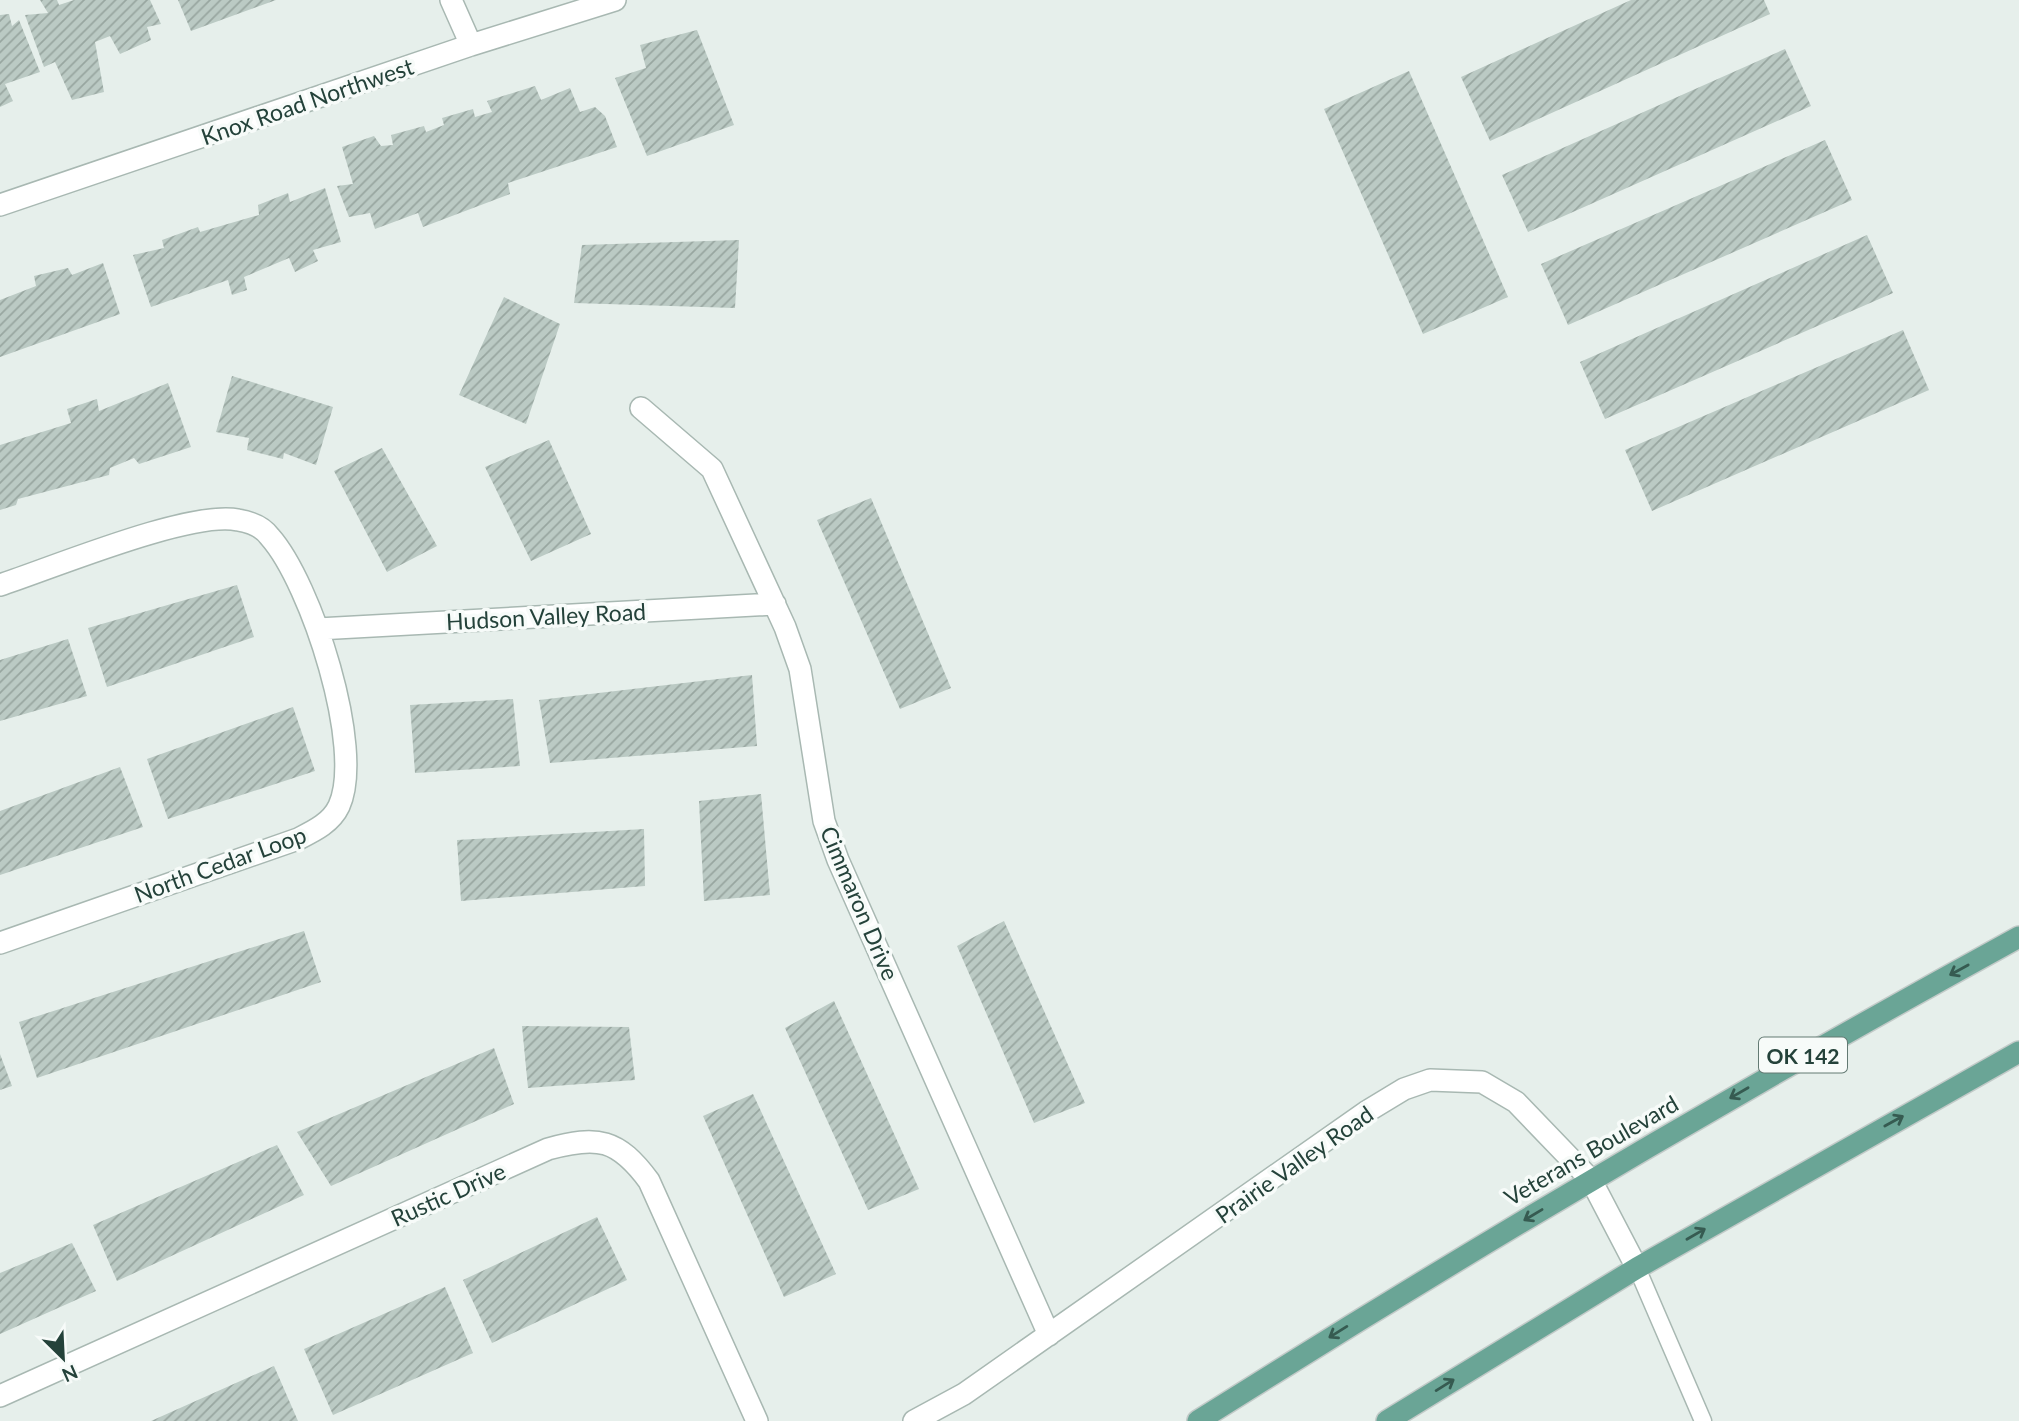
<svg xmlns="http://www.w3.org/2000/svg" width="2019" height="1421" viewBox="0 0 2019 1421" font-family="Lato,sans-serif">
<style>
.building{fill:url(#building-hatch)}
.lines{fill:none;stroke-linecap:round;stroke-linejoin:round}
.lane-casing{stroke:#a8b8b2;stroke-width:19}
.street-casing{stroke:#a8b8b2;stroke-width:24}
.primary-casing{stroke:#c2cac8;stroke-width:24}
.lane{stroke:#fff;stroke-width:16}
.street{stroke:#fff;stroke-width:21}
.primary{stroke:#6aa596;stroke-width:21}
.oneway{stroke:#365b51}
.labels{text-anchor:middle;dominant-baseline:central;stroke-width:7;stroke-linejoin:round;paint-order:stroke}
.shield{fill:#f7fbf9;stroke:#637a73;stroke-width:2}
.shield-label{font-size:21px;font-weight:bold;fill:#24423a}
.street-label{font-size:23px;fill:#24423a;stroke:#f7fbf9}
</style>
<defs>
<pattern id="building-hatch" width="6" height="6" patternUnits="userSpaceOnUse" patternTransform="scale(1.75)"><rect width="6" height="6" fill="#bbcac4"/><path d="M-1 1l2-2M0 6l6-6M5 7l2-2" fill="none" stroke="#98a6a0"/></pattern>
</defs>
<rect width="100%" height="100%" fill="#e6efeb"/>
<path class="building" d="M 40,0 L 57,0 L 59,5 L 74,0 L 150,0 L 161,24 L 147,27 L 151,40 L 120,54 L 110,36 L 95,42 L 104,92 L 72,100 L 55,62 L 44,67 L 25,15 L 48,13 Z
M 178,0 L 276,0 L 191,31 Z
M 1631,0 L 1764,0 L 1770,14 L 1490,141 L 1461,77 Z
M 9,14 L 12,26 L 19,20 L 40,72 L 5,84 L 13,101 L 0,107 L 0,15 Z
M 697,30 L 734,125 L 647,156 L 615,78 L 646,68 L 640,45 Z
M 1785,49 L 1811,106 L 1528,232 L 1502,175 Z
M 1409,71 L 1508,297 L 1423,334 L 1324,109 Z
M 535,86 L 541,100 L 570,88 L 580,112 L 595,107 L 605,116 L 617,147 L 508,183 L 510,194 L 423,227 L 418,213 L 375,229 L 370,213 L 349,217 L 337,186 L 353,184 L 342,147 L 374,136 L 381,146 L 393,145 L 391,135 L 424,126 L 426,132 L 444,125 L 442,118 L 473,109 L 475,117 L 492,112 L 487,101 Z
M 1825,140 L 1852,200 L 1568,325 L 1541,264 Z
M 325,188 L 341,242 L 313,250 L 318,261 L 295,272 L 289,258 L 244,277 L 247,290 L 232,295 L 228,280 L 151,307 L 133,255 L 164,248 L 162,240 L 198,227 L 200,232 L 259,215 L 258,205 L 288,193 L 290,202 Z
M 1867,235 L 1893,293 L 1605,419 L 1580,362 Z
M 739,240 L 735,308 L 574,303 L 582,245 Z
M 103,263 L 120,314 L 0,357 L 0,300 L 36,286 L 34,276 L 68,268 L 72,275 Z
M 504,297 L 560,324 L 526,424 L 459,395 Z
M 1903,330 L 1929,390 L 1652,511 L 1625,450 Z
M 232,376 L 333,407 L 316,465 L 284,453 L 283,459 L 247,450 L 249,438 L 216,432 Z
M 168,383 L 191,447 L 139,464 L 134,458 L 110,468 L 109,475 L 18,499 L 16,505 L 0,510 L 0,445 L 71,423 L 67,409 L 97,399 L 99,411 Z
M 549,440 L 591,534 L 531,561 L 485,467 Z
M 382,448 L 437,546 L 387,572 L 334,471 Z
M 871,498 L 951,688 L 900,709 L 817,520 Z
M 237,585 L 254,637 L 107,687 L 88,628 Z
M 68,639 L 87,696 L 0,721 L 0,660 Z
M 752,675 L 757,746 L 550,763 L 539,700 Z
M 513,699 L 520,766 L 415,773 L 410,705 Z
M 293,707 L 315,771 L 168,819 L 147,759 Z
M 120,767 L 143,827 L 0,875 L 0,811 Z
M 761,794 L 770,895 L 704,901 L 699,801 Z
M 644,829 L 645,886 L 461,901 L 457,840 Z
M 1004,921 L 1085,1103 L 1034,1123 L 957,946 Z
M 304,931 L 321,982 L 37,1078 L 19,1022 Z
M 834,1001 L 919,1189 L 868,1210 L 785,1028 Z
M 522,1026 L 629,1027 L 635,1080 L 528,1088 Z
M 494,1048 L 514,1104 L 331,1186 L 297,1132 Z
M 0,1054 L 12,1086 L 0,1090 Z
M 753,1094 L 836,1274 L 784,1297 L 703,1116 Z
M 277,1145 L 304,1195 L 117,1281 L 93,1225 Z
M 597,1217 L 627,1280 L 492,1343 L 463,1280 Z
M 72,1243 L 96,1291 L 0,1334 L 0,1273 Z
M 445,1287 L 473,1353 L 333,1415 L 304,1349 Z
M 274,1366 L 298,1421 L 151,1421 Z"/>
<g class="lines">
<g class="lane-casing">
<path id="lane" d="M 1637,1268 L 1703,1421"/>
</g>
<g class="street-casing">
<path id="street" d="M 451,0 L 471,45
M 0,205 L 471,45 L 615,0
M 641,408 L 712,469 L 785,627 L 800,669 L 824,821 L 838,860 L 1049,1335
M 0,585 C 52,568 191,510 238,520 C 250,522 263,527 270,537 C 311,583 365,749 339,806 C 331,823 314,831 298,839 L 0,943
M 318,629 L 775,604
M 0,1396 L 548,1149 C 598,1135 618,1139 649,1181 L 757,1421
M 914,1421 L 964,1394 L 1366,1112 L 1404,1089 L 1430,1080 L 1482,1082 L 1516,1102 L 1591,1180 L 1637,1268"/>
</g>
<g class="primary-casing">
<path id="primary" d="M 1198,1421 C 1467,1251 1740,1090 2019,937
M 1387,1421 L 1637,1268 L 2019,1052"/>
</g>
<use href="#lane" class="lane"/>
<use href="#street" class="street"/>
<use href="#primary" class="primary"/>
</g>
<defs><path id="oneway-shaft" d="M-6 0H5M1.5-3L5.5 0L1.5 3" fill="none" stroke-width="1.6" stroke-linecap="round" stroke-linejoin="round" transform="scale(1.75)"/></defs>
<g class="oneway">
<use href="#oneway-shaft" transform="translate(1959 970) rotate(151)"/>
<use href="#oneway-shaft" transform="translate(1739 1093) rotate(150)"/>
<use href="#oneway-shaft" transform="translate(1894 1121) rotate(-29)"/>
<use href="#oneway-shaft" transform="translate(1533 1215) rotate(149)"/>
<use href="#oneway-shaft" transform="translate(1696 1234) rotate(-30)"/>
<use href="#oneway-shaft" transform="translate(1338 1332) rotate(148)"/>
<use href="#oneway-shaft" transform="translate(1445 1385) rotate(-32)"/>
</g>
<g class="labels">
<rect class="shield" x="1759" y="1037.5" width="88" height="35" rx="5"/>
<g class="shield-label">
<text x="1803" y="1055">OK 142</text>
</g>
<g class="street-label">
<text transform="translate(307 101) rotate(-19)">Knox Road Northwest</text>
<text transform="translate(546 616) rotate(-3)">Hudson Valley Road</text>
<text transform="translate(220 864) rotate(-20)">North Cedar Loop</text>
<text transform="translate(860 903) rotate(67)">Cimmaron Drive</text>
<text transform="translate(1591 1150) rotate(-30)">Veterans Boulevard</text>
<text transform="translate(1294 1164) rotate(-35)">Prairie Valley Road</text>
<text transform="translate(448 1194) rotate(-24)">Rustic Drive</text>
</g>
</g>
<g transform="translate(63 1358) rotate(156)" stroke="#f7fbf9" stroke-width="5" paint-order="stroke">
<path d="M0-5L12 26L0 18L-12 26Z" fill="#24423a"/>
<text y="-10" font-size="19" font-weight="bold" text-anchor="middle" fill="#24423a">N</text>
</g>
</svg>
